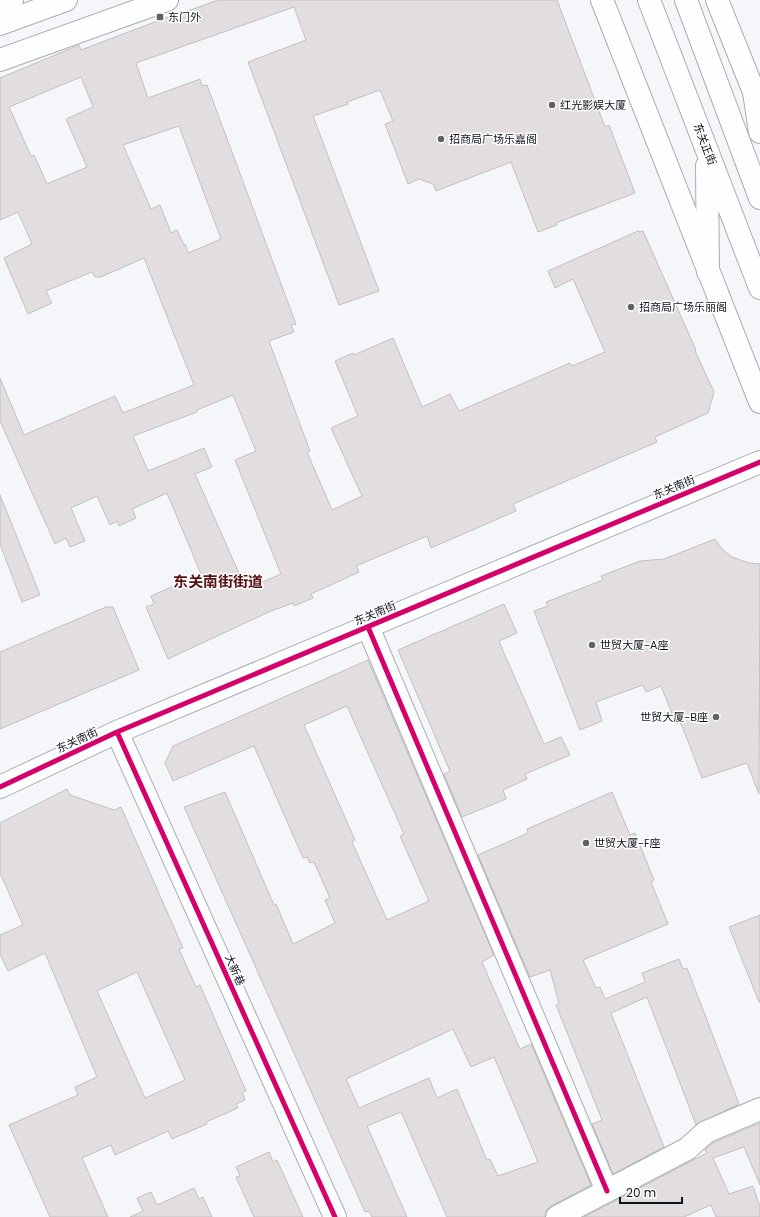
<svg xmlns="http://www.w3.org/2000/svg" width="760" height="1217" viewBox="0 0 760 1217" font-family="Poppins,'Noto Sans SC',sans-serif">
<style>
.building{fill:#e2ddde;stroke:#c4bfc0;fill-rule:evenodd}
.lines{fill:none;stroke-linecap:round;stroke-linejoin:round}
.minor-casing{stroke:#a9adb3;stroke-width:24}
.tertiary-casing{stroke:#a9adb3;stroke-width:24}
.secondary-casing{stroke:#a9adb3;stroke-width:24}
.primary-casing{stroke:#a9adb3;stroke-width:24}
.minor{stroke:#fdfefe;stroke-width:22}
.tertiary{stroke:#fdfefe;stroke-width:22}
.secondary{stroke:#fdfefe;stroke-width:22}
.primary{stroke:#fdfefe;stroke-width:22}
.cycleway-casing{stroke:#fff;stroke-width:8}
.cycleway{stroke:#d6006c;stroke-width:5}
.poi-dot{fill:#5e6369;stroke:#fff;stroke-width:1.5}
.labels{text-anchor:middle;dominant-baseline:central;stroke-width:3;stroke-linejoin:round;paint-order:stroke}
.poi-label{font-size:11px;fill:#0d141c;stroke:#fff;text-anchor:start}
.street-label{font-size:11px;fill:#0d141c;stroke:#fff}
.district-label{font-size:15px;font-weight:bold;fill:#561115;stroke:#fff}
</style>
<rect width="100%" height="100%" fill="#f4f6f9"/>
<path class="building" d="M 218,0 L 557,0 L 605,127 L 609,125 L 635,193 L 556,223 L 557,225 L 538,232 L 511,162 L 436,191 L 433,184 L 419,179 L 408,184 L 385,124 L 393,121 L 380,90 L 347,102 L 348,104 L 313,116 L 379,291 L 339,305 L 248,62 L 306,40 L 294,7 L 136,63 L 148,98 L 200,79 L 202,86 L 207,85 L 296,324 L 291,325 L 294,332 L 269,341 L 310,451 L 307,452 L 332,510 L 362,496 L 331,428 L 358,416 L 335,361 L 353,353 L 354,355 L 393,338 L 422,407 L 450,394 L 459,411 L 570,363 L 572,366 L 605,352 L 573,279 L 555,288 L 548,271 L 638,231 L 639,232 L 643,231 L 696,350 L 695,351 L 714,392 L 708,413 L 655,437 L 657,442 L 513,504 L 516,511 L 431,548 L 427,536 L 356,566 L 359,572 L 311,594 L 313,598 L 294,606 L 293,603 L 271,611 L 168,659 L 146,607 L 154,604 L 151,596 L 201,574 L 167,493 L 132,509 L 136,518 L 119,526 L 117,521 L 110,525 L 97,496 L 71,508 L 85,541 L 70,547 L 66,538 L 55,544 L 0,421 L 0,378 L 24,435 L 115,396 L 123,413 L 194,385 L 144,258 L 101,277 L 95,277 L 92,272 L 46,291 L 52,303 L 28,314 L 4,258 L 32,244 L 18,212 L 0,220 L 0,78 L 79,45 L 81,50 L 181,12 L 182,13 ZM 81,77 L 93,107 L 66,119 L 87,167 L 47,184 L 34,155 L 31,156 L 9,107 ZM 179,126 L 221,239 L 188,253 L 185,244 L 184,245 L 177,230 L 171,233 L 160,205 L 151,209 L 123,145 ZM 233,395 L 256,451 L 235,460 L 281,574 L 246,589 L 195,474 L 212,467 L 204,448 L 148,471 L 133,436 L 197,412 L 197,410 Z
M 0,495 L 40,595 L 22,602 L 0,544 Z
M 715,539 L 722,549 L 732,557 L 749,563 L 760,564 L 759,794 L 747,763 L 702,778 L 684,731 L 680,722 L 676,724 L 661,686 L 646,692 L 643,685 L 596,702 L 602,721 L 580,730 L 534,611 L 548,606 L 546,602 L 603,580 L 601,576 L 640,561 L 664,559 Z
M 504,604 L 517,633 L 499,641 L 504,653 L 544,744 L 561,737 L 570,755 L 525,774 L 527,779 L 503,790 L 506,799 L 462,817 L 444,774 L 450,771 L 398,650 Z
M 106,607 L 113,607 L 139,670 L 0,729 L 0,652 Z
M 368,660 L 494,955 L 482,962 L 520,1049 L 531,1044 L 591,1185 L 551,1206 L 546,1211 L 545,1217 L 447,1217 L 401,1112 L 367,1126 L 407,1217 L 372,1217 L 369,1211 L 365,1212 L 184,807 L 225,792 L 274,905 L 276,904 L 293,944 L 335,923 L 325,900 L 330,898 L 314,862 L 310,863 L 307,857 L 303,858 L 254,746 L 173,781 L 165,763 L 173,746 ZM 347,706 L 404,834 L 400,836 L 429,901 L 387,920 L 352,842 L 355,840 L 304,725 ZM 453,1029 L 471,1067 L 494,1057 L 538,1162 L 498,1176 L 490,1159 L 487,1160 L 457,1089 L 437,1098 L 429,1078 L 359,1108 L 346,1079 Z
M 67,789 L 70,795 L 114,810 L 121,807 L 183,948 L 179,949 L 196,987 L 200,985 L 246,1091 L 242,1092 L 245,1100 L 236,1104 L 238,1108 L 206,1122 L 207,1124 L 172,1139 L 168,1131 L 115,1155 L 111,1145 L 82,1158 L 108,1217 L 50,1217 L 9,1125 L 78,1095 L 75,1087 L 97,1077 L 45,953 L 8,971 L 0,954 L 0,935 L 23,925 L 0,873 L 0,823 ZM 137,972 L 185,1080 L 145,1098 L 97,991 Z
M 612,792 L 630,835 L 635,833 L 654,880 L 651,882 L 668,924 L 583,960 L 596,988 L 600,987 L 605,999 L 645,982 L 642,973 L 679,959 L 683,969 L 687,968 L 739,1104 L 696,1125 L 647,997 L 611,1013 L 664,1147 L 613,1174 L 592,1124 L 602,1120 L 556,1005 L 559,1003 L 550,970 L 530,977 L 478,855 L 528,833 L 527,829 Z
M 760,915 L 760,1002 L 759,1002 L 729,927 Z
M 760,1123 L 760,1185 L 744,1147 L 713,1158 L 729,1194 L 753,1186 L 760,1207 L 760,1217 L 716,1217 L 711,1205 L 684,1217 L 584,1217 L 707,1153 L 705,1150 L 713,1143 Z
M 269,1152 L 273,1162 L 277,1160 L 303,1217 L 254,1217 L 236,1177 L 240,1176 L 236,1167 Z
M 194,1188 L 199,1199 L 203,1197 L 212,1217 L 130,1217 L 143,1211 L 137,1198 L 151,1192 L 157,1205 Z"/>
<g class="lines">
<g class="minor-casing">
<path id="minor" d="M 368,627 L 607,1191
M 557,1217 L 687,1149 L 706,1132 L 760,1109"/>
</g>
<g class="tertiary-casing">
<path id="tertiary" d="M 602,0 L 760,402
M 717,0 L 760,107
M 117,732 L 335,1217
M 0,787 L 117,732 L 760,462"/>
</g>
<g class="secondary-casing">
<path id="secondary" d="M 649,0 L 760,288
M 686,0 L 760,198
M 754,92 L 760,132
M 707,166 L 708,272"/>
</g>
<g class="primary-casing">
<path id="primary" d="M 0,4 L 12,0
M 0,24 L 66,0
M 0,60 L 167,0"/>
</g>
<use href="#minor" class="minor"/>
<use href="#tertiary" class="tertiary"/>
<use href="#secondary" class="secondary"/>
<use href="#primary" class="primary"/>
<g class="cycleway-casing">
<path id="cycleway" d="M 368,627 L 607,1191
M 117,732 L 335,1217
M 0,787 L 117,732 L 760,462"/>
</g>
<use href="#cycleway" class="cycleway"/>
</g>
<g class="poi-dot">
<rect x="156" y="13" width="8" height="8" rx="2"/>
<circle cx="552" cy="105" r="4"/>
<circle cx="441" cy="139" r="4"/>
<circle cx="631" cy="307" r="4"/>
<circle cx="592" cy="645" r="4"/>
<circle cx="716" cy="717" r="4"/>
<circle cx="586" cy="843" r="4"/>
</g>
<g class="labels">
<g class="poi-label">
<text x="168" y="17">东门外</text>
<text x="560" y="105">红光影娱大厦</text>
<text x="449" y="139">招商局广场乐嘉阁</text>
<text x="639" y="307">招商局广场乐丽阁</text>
<text x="600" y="645">世贸大厦-A座</text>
<text x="708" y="717" text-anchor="end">世贸大厦-B座</text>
<text x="594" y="843">世贸大厦-F座</text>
</g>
<g class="street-label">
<text transform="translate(705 144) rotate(69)">东关正街</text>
<text transform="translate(674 487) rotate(-23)">东关南街</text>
<text transform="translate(375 613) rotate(-23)">东关南街</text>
<text transform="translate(77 740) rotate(-25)">东关南街</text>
<text transform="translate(235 970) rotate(66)">大新巷</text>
</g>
<g class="district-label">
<text x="218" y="581">东关南街街道</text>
</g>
</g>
<path d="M620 1197v6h62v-6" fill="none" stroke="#0d141c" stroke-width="2"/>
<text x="626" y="1197" font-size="12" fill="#0d141c" stroke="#ffffff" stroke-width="3" paint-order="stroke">20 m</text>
</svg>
